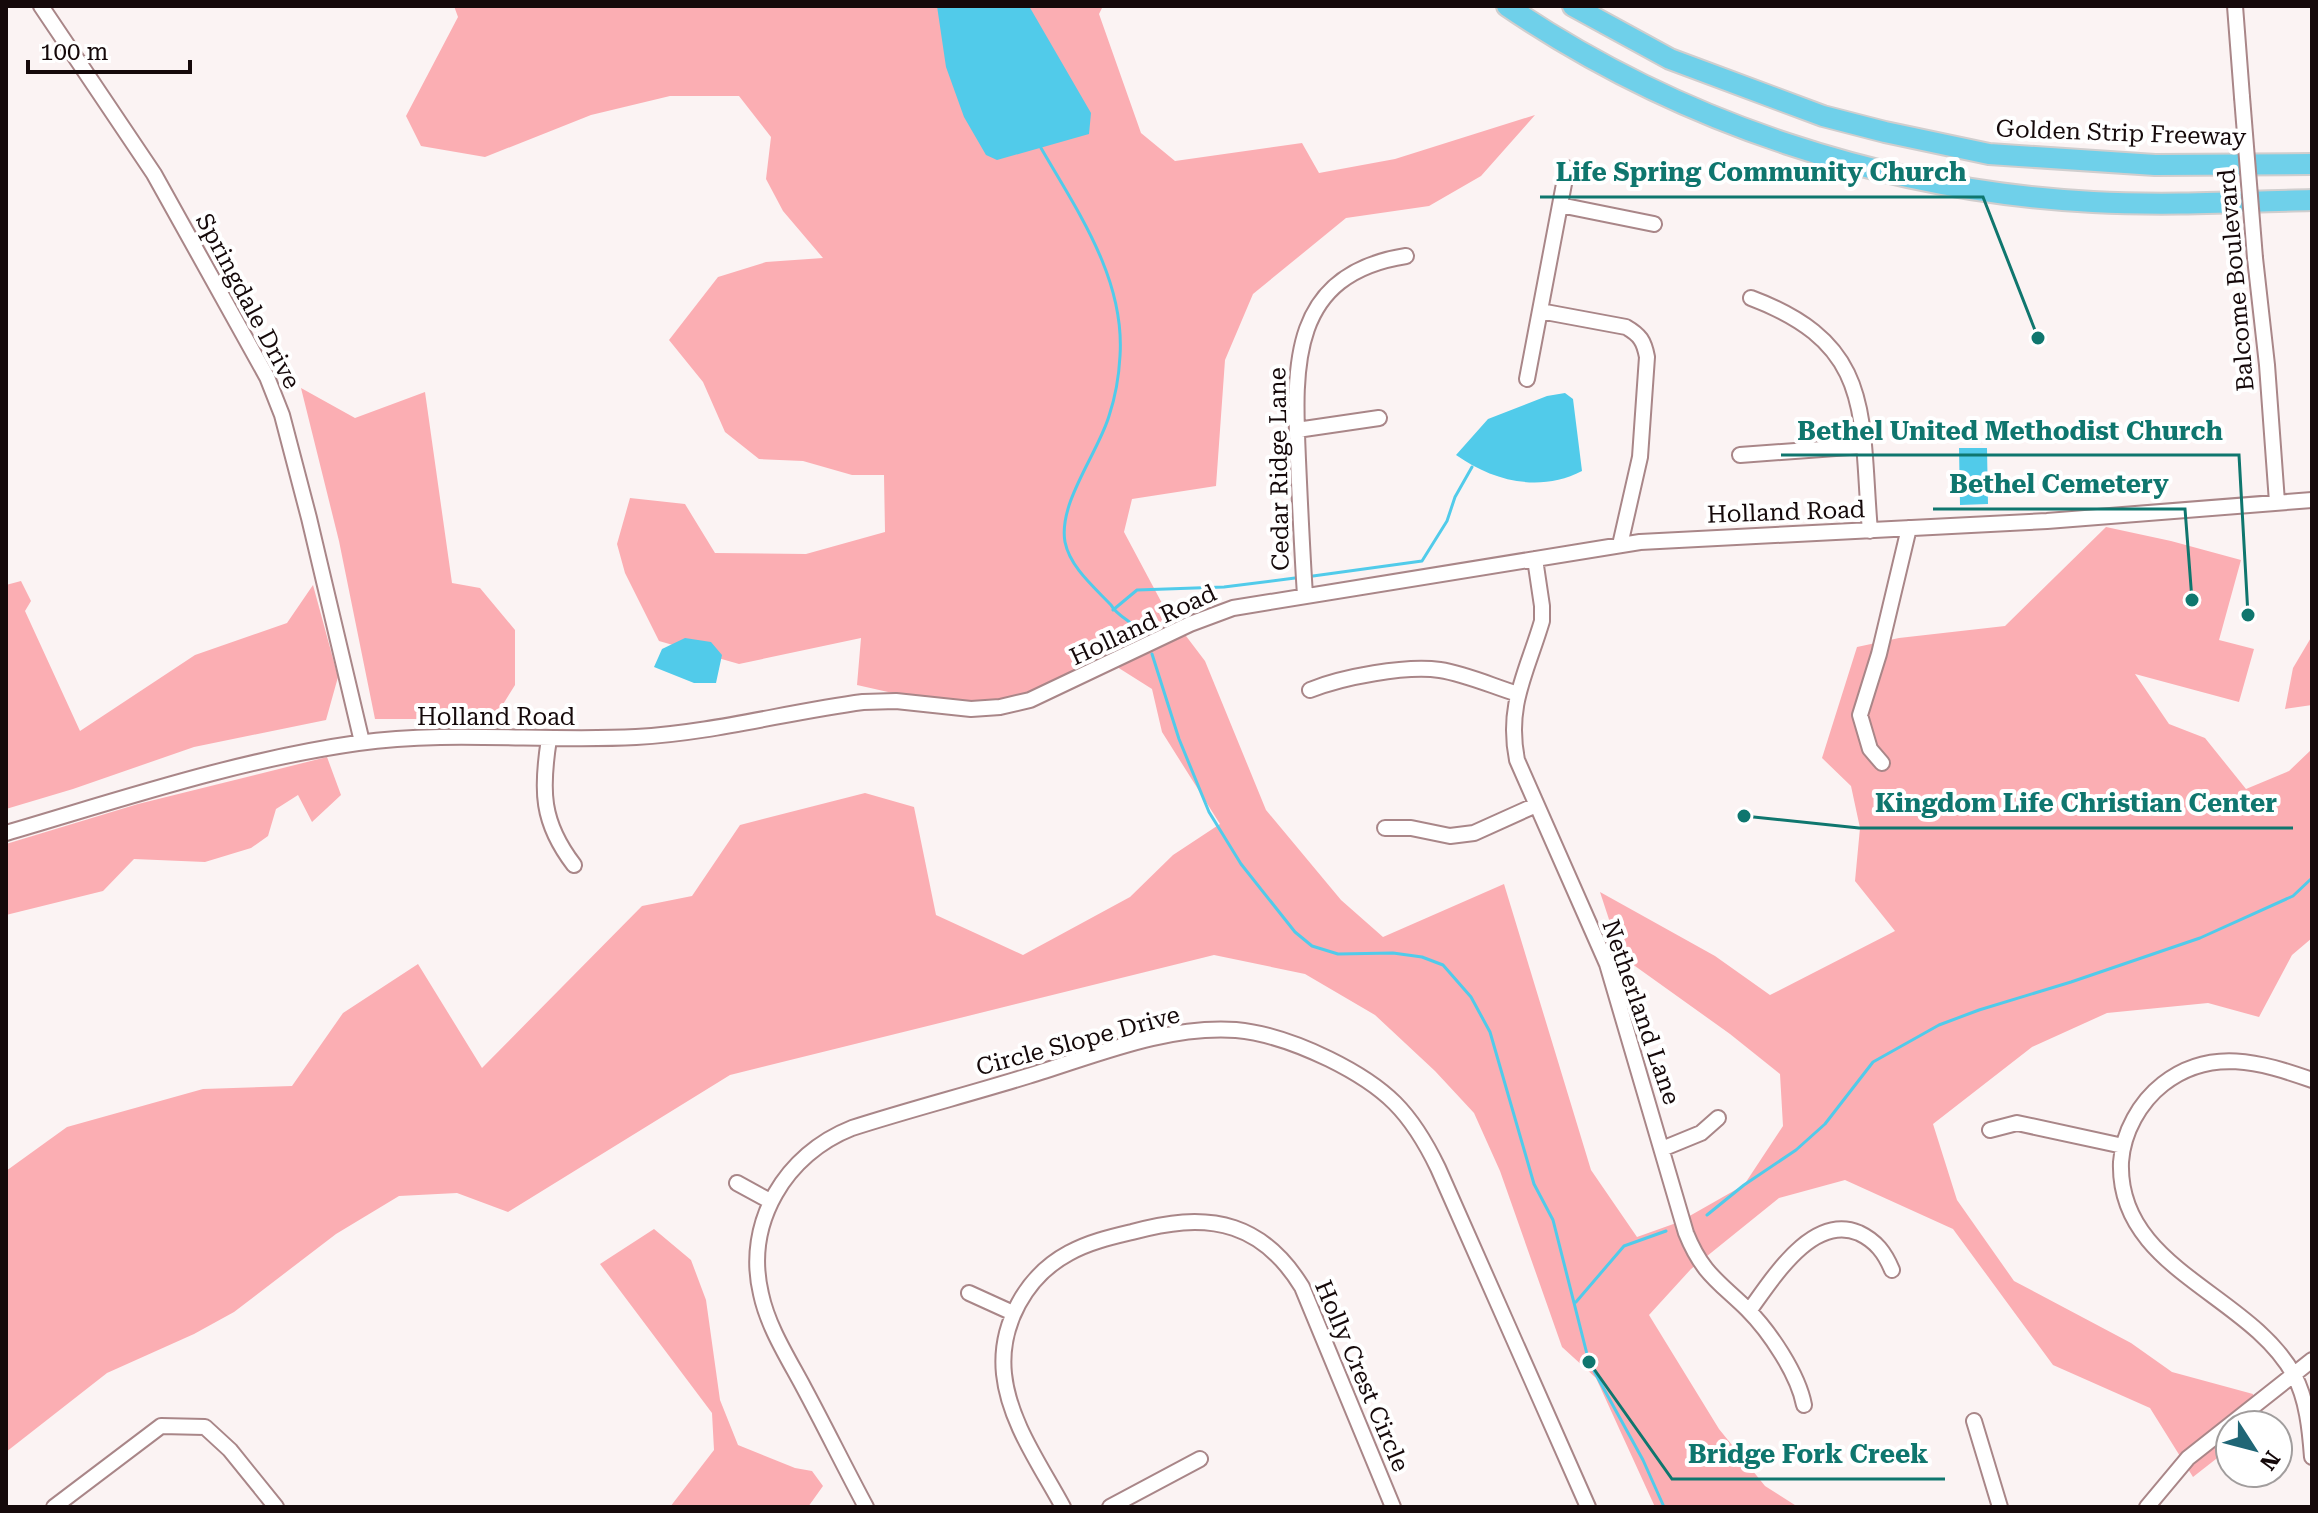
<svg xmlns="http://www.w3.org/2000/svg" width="2318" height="1513" viewBox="0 0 2318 1513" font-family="'Roboto Serif',serif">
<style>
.green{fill:#fbaeb3}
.water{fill:#51cbea}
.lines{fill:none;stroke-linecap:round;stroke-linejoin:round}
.stream{stroke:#51cbea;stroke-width:3}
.minor-casing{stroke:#a98688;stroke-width:18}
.highway-casing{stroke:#d0cece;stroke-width:24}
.minor{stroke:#fff;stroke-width:14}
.highway{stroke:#6fd0ea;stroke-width:20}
.minor-bridge-casing{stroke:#a98688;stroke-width:18;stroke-linecap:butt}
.minor-bridge{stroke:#fff;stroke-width:14}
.labels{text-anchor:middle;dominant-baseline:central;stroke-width:8;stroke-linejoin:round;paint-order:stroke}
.street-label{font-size:24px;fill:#15090a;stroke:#fff}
.leader{fill:none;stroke:#0f766e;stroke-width:3}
.callout-dot{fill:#0f766e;stroke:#fff;stroke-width:3}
.callout-label{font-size:26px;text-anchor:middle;font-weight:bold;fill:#0f766e;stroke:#fff;stroke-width:8;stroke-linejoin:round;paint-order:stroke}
</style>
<rect width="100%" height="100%" fill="#fbf3f3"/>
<path class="green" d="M 454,6 L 1103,6 L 1099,14 L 1141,133 L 1175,161 L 1302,143 L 1319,173 L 1395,159 L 1535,115 L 1481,176 L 1429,206 L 1346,218 L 1253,294 L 1225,360 L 1216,486 L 1132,499 L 1124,532 L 1164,607 L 1205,661 L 1266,810 L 1341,900 L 1383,937 L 1504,884 L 1591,1170 L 1637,1237 L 1679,1222 L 1744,1185 L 1783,1126 L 1780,1074 L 1730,1034 L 1621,956 L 1600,892 L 1715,956 L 1770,995 L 1895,931 L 1855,881 L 1860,828 L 1851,786 L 1822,758 L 1857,647 L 1899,638 L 2005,626 L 2106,527 L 2171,541 L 2241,560 L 2219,640 L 2254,649 L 2239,702 L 2135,674 L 2169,724 L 2205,738 L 2246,789 L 2289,771 L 2312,749 L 2312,938 L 2292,955 L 2259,1017 L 2208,1003 L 2107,1013 L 2032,1047 L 1933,1124 L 1957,1200 L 2014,1281 L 2131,1343 L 2172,1372 L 2253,1394 L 2251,1425 L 2230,1425 L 2230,1448 L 2193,1477 L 2150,1408 L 2053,1365 L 1953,1229 L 1845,1180 L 1779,1198 L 1691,1269 L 1649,1315 L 1719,1429 L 1765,1486 L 1798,1507 L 1655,1507 L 1596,1378 L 1562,1347 L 1500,1171 L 1474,1113 L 1435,1071 L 1375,1015 L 1305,974 L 1214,955 L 730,1075 L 508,1212 L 457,1193 L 399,1196 L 336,1234 L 234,1312 L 194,1334 L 107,1373 L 6,1452 L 6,1171 L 67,1127 L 203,1089 L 292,1086 L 343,1013 L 418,964 L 482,1068 L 642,906 L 692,896 L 740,825 L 865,793 L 914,807 L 936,915 L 1023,955 L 1130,897 L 1173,855 L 1220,824 L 1162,732 L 1152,689 L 1114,665 L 1033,703 L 937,703 L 857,685 L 861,638 L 739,664 L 659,641 L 625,573 L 617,544 L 630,498 L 685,504 L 715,553 L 806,554 L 885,532 L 884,475 L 852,475 L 803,461 L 759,459 L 725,432 L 703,382 L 669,340 L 718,277 L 766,262 L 823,258 L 783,211 L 766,179 L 771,137 L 739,96 L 670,96 L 591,115 L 485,157 L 421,146 L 406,116 L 458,17 Z
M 301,388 L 355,418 L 425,392 L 452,583 L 480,588 L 515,630 L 515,685 L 494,719 L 375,719 L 339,541 Z
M 21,581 L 31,601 L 25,611 L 80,731 L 195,655 L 287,623 L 313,585 L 338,677 L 326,720 L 194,747 L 73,789 L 6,809 L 6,585 Z
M 2312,636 L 2312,705 L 2285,709 L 2293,668 Z
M 327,757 L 341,795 L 312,822 L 298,795 L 276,809 L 268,836 L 251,848 L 205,862 L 134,859 L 103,891 L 6,915 L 6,844 L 138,804 Z
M 654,1229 L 691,1260 L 706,1300 L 720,1400 L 738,1445 L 795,1468 L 812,1471 L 823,1486 L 808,1507 L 670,1507 L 714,1450 L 712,1413 L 600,1264 Z"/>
<path class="water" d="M 937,6 L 1029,6 L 1091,113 L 1089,134 L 997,160 L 986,155 L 964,117 L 946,67 Z
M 1565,393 L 1573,399 L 1582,471 C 1539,493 1493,481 1456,455 L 1488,419 L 1547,396 Z
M 1959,448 L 1987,448 L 1988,504 L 1960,505 Z
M 685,638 L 711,642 L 722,655 L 716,683 L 694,683 L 654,667 L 662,649 Z"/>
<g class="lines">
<path class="stream" d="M 1041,148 C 1078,212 1125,279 1120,356 C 1119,375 1115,398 1109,416 C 1098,453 1058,503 1065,542 C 1070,567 1094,587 1111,605 C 1118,618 1136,622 1143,636
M 1313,576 L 1422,561 L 1447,521 L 1455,497 L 1472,467
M 1113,610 L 1137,590 L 1224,587 L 1295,578
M 1152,654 L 1179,739 L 1209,812 L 1241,864 L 1295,932 L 1312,946 L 1338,954 L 1393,953 L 1422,957 L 1443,965 L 1471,997 L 1490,1032 L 1534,1184 L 1553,1220 L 1589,1362 L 1643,1460 L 1664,1507
M 1707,1215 L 1744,1185 L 1796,1150 L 1825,1124 L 1873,1062 L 1939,1025 L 1979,1010 L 2071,982 L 2200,938 L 2293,896 L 2312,878
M 1576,1302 L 1624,1246 L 1666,1231"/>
<g class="minor-casing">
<path id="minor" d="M 41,6 L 154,174 L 267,377 L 282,415 L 309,518 L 362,742
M 2235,6 L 2242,97
M 1560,205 L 1654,224
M 2255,258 L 2267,365 L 2277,502
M 1751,298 C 1876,345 1860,416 1870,531
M 1540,311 L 1626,327 C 1640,335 1644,341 1647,357 L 1640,457 L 1620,545
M 1527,379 L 1567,168
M 1297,430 L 1379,418
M 1740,455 L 1863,446
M 1535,559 L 1542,606 L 1542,621 C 1527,672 1506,705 1517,760 L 1607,964 L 1686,1233 C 1702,1273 1718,1281 1747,1309 C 1770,1332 1798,1374 1804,1405
M 1305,595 C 1302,550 1300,505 1298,460 C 1294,367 1289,274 1406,256
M 1310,690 C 1342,677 1406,665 1440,670 C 1466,674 1492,686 1518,694
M 549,739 C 541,790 541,822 574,865
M 1882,763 L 1870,749 L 1860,715 L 1879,654 L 1909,528
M 1385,828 L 1411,828 L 1450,836 L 1474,833 L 1536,805
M 6,833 C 122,799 238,760 358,743 C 449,730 544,742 636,737 C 712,733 787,712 863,702 L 896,701 L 971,709 L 1000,707 L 1030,700 L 1190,624 L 1233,608 L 1640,542 L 2047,521 L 2312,500
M 2312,1080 C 2261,1062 2210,1047 2163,1084 C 2140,1102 2123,1132 2121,1162 C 2117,1269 2249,1293 2294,1375 C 2307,1399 2310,1430 2312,1457
M 1990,1130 L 2017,1123 L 2123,1146
M 1662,1149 L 1701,1133 L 1718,1118
M 737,1183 L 770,1201
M 969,1293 L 1013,1313
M 1749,1311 C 1772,1280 1812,1213 1859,1233 C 1876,1241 1885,1253 1892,1270
M 1974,1421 L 2000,1507
M 54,1507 L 161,1426 L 205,1427 L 230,1450 L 276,1507
M 866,1507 C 845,1468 825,1427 804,1388 C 788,1358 768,1327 761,1294 C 744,1222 786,1154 852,1128 C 911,1109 970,1094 1028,1076 C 1094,1056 1165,1025 1236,1030 C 1269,1033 1300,1045 1329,1059 C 1386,1087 1411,1112 1438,1168 L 1588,1507
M 1063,1507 C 1041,1466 1009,1422 1004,1374 C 999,1325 1026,1276 1069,1253 C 1089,1242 1111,1237 1132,1232 C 1166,1223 1200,1217 1234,1228 C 1264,1238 1286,1261 1302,1287 L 1393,1507
M 1110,1507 L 1200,1459
M 2147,1507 L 2188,1458 L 2312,1360"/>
</g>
<g class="highway-casing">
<path id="highway" d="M 1507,6 C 1679,123 1886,191 2093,202 C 2166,206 2239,202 2312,200
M 1573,6 L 1670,59 L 1823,116 L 1885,132 L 1989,154 L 2155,165 L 2312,164"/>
</g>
<use href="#minor" class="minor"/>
<use href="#highway" class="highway"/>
<g class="minor-bridge-casing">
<path id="minor-bridge" d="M 2242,97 L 2255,258"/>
</g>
<use href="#minor-bridge" class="minor-bridge"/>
</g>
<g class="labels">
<g class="street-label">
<text transform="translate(2121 133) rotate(2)">Golden Strip Freeway</text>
<text transform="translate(2236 280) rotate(-95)">Balcome Boulevard</text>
<text transform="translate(248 301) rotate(62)">Springdale Drive</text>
<text transform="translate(1279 469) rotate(-91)">Cedar Ridge Lane</text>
<text transform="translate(1786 512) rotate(-2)">Holland Road</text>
<text transform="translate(1143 625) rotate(-25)">Holland Road</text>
<text x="496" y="717">Holland Road</text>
<text transform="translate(1641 1012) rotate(71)">Netherland Lane</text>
<text transform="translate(1078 1041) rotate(-15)">Circle Slope Drive</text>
<text transform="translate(1362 1376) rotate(67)">Holly Crest Circle</text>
</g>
</g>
<path class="leader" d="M2038 338L1983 197H1540M2248 615L2239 455H1781M2192 600L2185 509H1933M1744 816L1859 828H2293M1589 1362L1672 1479H1945"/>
<g class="callout-dot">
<circle cx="2038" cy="338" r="8"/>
<circle cx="2248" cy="615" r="8"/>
<circle cx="2192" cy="600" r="8"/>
<circle cx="1744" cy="816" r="8"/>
<circle cx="1589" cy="1362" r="8"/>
</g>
<g class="callout-label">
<text x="1761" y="181">Life Spring Community Church</text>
<text x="2010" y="440">Bethel United Methodist Church</text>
<text x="2059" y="493">Bethel Cemetery</text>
<text x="2076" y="812">Kingdom Life Christian Center</text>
<text x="1808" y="1463">Bridge Fork Creek</text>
</g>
<rect width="2318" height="1513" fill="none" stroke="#15090a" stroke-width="16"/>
<g transform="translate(2254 1449) rotate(126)"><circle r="38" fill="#ffffff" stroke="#a19d9d" stroke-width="2"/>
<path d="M0-6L14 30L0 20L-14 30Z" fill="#206676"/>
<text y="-12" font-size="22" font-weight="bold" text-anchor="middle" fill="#15090a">N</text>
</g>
<path d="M28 60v12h162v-12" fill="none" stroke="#15090a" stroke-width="4"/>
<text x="40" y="60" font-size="24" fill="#15090a" stroke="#ffffff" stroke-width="6" paint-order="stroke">100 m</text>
</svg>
